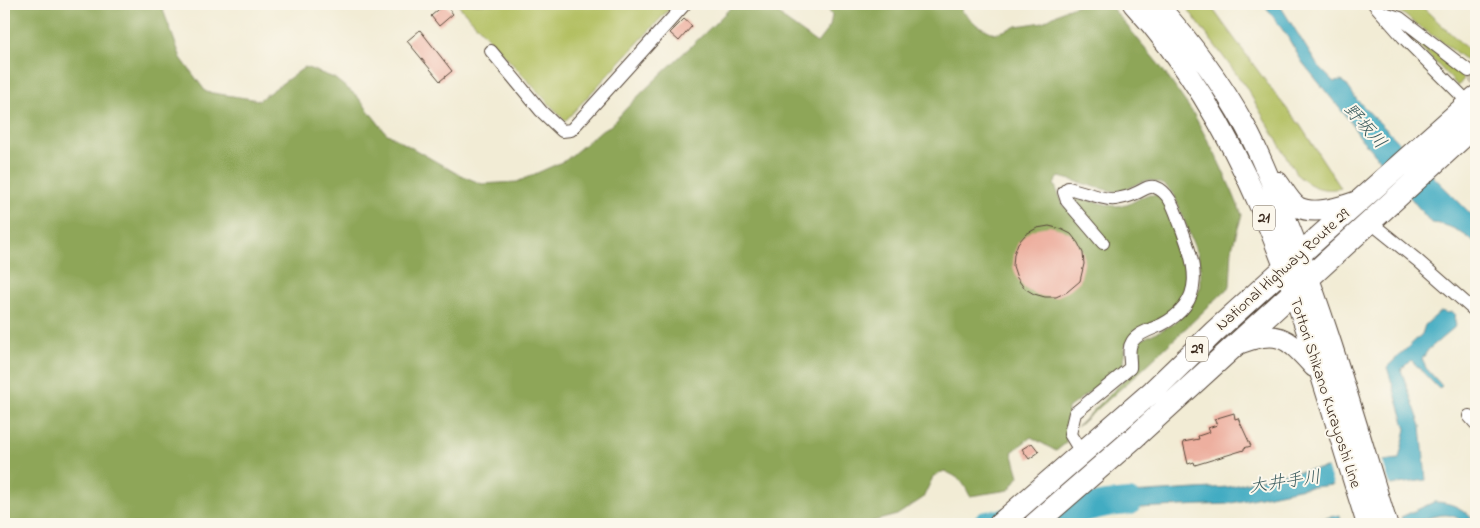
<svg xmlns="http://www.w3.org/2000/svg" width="1480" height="528" viewBox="0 0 1480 528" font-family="'Indie Flower','Klee One',sans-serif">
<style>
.green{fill:#b3c062;stroke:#777540}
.forest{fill:#8ea658;stroke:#64683b}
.water{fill:#42acc2;stroke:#3e6b70}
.pier{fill:#f2ecd5}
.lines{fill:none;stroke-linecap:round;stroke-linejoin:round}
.river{stroke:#42acc2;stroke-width:26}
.building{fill:#edaf9f}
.street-tunnel{stroke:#cdc5b0;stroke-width:12;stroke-dasharray:12 6;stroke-linecap:butt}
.street-casing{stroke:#564739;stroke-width:14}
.primary-casing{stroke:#564739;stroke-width:22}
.highway-casing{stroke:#564739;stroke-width:24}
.street{stroke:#fff;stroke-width:12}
.primary{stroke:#fff;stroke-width:20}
.highway{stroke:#fff;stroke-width:22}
.labels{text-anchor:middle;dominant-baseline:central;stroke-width:4;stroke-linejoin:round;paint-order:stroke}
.shield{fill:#fbf7ec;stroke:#75685c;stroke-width:1}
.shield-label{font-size:15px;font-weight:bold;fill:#3b2a1e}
.street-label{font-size:16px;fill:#3b2a1e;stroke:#fbf7ec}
.water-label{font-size:18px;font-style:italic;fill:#3e5e60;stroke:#fbf7ec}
</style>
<rect width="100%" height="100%" fill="#fbf7ec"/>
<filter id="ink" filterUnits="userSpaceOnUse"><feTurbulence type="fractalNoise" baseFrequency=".02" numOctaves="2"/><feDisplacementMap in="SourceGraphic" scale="10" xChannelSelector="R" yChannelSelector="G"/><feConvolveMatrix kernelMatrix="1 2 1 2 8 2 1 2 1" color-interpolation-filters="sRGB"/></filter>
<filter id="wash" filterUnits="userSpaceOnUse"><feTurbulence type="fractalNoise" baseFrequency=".0096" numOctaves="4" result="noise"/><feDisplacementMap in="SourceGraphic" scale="20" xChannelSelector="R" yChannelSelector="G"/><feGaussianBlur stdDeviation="1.12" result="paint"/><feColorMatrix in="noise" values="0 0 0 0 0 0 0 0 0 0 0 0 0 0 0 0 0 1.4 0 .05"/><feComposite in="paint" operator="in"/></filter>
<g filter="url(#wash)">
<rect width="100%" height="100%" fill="#f2ecd5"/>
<path class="green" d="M 457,4 L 674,4 L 565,121 Z
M 1184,4 L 1209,4 L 1275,94 L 1300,125 L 1341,188 C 1323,192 1311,187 1297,175 L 1246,87 Z
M 1391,4 L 1419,4 L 1476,57 L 1476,65 L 1474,67 C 1448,44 1417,27 1391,4 Z
M 1398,23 L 1449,60 L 1466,76 L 1458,86 Z"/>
<path class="forest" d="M 4,4 L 171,4 L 163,10 L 181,58 L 206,92 L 259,100 L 305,67 L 334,78 L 357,96 L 386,133 L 456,173 L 482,184 L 517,182 L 566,160 L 603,129 L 610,126 C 649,82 694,46 734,4 L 770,4 L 786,21 L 817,43 L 830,26 L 832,15 L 824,4 L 961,4 L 962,11 L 977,25 L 995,34 L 1017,26 L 1043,22 L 1066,9 L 1081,4 L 1106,4 L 1114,10 L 1160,66 L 1193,113 L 1215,154 L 1232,191 L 1242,215 L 1232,248 L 1230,286 L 1143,369 L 1077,427 L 1138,366 L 1135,348 L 1138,341 L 1172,325 L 1191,306 L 1200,288 L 1200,266 L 1198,256 L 1175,197 C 1170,190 1166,184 1157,182 C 1138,175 1131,194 1113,191 C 1095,188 1077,181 1059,177 L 1054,184 L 1065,208 L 1070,199 L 1082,199 L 1114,206 L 1127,205 L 1146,195 L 1159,195 L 1165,204 C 1176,233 1204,281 1176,309 C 1164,321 1140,334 1125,345 L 1123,365 L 1119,370 L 1068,408 L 1066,443 L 1056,451 L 1031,437 L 1012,452 L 1019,476 L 1009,490 L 970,496 C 962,480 960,478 944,471 L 933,477 L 923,498 L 897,515 L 867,523 L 802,524 L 781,523 L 755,524 L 4,524 Z"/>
<path class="water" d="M 1264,4 L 1279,4 L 1318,66 L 1334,82 L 1341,81 L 1346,84 L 1357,100 L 1476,219 L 1476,244 C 1462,232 1450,224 1431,223 L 1371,149 L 1362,140 L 1349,120 L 1302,62 L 1287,36 Z
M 1441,311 L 1447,313 L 1452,312 L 1456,315 L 1454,317 L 1456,326 L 1428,350 L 1422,359 L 1426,368 L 1442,386 L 1439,389 L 1411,360 L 1401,370 L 1421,426 L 1426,480 L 1391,485 L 1333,485 L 1303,488 L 1227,504 L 1135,508 L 1090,515 L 1096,498 L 1130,493 L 1229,487 L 1286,473 L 1399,459 L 1406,429 L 1387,367 L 1422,334 L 1425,325 Z
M 1434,502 C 1452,502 1466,509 1476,524 L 1464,524 C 1448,504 1423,523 1404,524 L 1401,517 Z
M 1340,515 L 1341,520 L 1316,524 L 1293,524 Z"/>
<path class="pier" d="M 1382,459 L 1391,488 L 1334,487 L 1327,466 Z"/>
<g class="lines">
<path class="river" d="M 986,524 L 1064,513 L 1106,504 L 1129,502"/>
</g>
<g id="blocks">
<path class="building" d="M 445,4 L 453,14 L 439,26 L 431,16 Z
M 684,19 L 692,26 L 679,41 L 670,33 Z
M 420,30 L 452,71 L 440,81 L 407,41 Z
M 1049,226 L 1061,229 L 1071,234 L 1078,243 L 1083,253 L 1084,264 L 1080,281 L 1067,292 L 1056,297 L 1045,297 L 1034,294 L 1024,288 L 1017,278 L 1013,266 L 1014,254 L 1018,243 L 1026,234 L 1037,228 Z
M 1234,413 L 1235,419 L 1238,418 L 1251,446 L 1244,448 L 1244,450 L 1195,465 L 1194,462 L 1188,464 L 1183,442 L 1199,439 L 1198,436 L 1210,432 L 1208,428 L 1217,425 L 1214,419 Z
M 1032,443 L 1039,452 L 1029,459 L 1022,449 Z"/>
</g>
</g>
<g filter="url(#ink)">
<use href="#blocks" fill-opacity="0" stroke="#564739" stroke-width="1"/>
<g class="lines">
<path class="street-tunnel" d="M 1469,71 L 1476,80"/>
<g class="street-casing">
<path id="street" d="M 1374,4 L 1381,12 L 1400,18 L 1469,71
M 1381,12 L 1403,37 L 1473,107
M 491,51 L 541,111 L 562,131 L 571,130 L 685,4
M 1370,222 L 1417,260 L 1476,312
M 1469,416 L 1476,424
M 1082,454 L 1070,434 L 1075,413 L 1130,368 C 1131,360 1127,350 1132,342 C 1137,333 1152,329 1161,325 C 1208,301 1195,264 1180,224 C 1175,211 1170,192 1155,187 C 1147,185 1141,192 1134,194 C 1128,197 1121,198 1115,199 C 1107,201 1078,190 1068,188 L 1064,192 L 1067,201 L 1103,243"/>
</g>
<g class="primary-casing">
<path id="primary" d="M 1133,4 C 1265,147 1309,344 1367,524
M 1157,4 C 1191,42 1221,82 1245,126 C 1261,155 1272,186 1285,216 C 1326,316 1355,421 1387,524
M 1278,182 C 1284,190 1290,202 1298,207 C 1315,216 1344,206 1360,200
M 1236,345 C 1278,329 1285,335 1314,367"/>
</g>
<g class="highway-casing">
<path id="highway" d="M 1000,524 L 1153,391 L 1214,332 L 1300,254 L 1476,97
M 1035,524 L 1135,437 L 1476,125"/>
</g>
<use href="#street" class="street"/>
<use href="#primary" class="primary"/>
<use href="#highway" class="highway"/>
</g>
</g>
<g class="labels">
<g class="shield">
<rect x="1253" y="205.5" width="22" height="25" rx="4"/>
<rect x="1186" y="336.5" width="22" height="25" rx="4"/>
</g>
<g class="shield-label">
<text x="1264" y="218">21</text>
<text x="1197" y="349">29</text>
</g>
<g class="street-label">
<text transform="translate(1283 270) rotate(-42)">National Highway Route 29</text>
<text transform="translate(1325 393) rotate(72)">Tottori Shikano Kurayoshi Line</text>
</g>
<g class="water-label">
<text transform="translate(1364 127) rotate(48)">野坂川</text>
<text transform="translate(1285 483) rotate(-8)">大井手川</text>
</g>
</g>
<rect width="1480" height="528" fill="none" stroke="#fbf7ec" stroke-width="20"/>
</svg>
